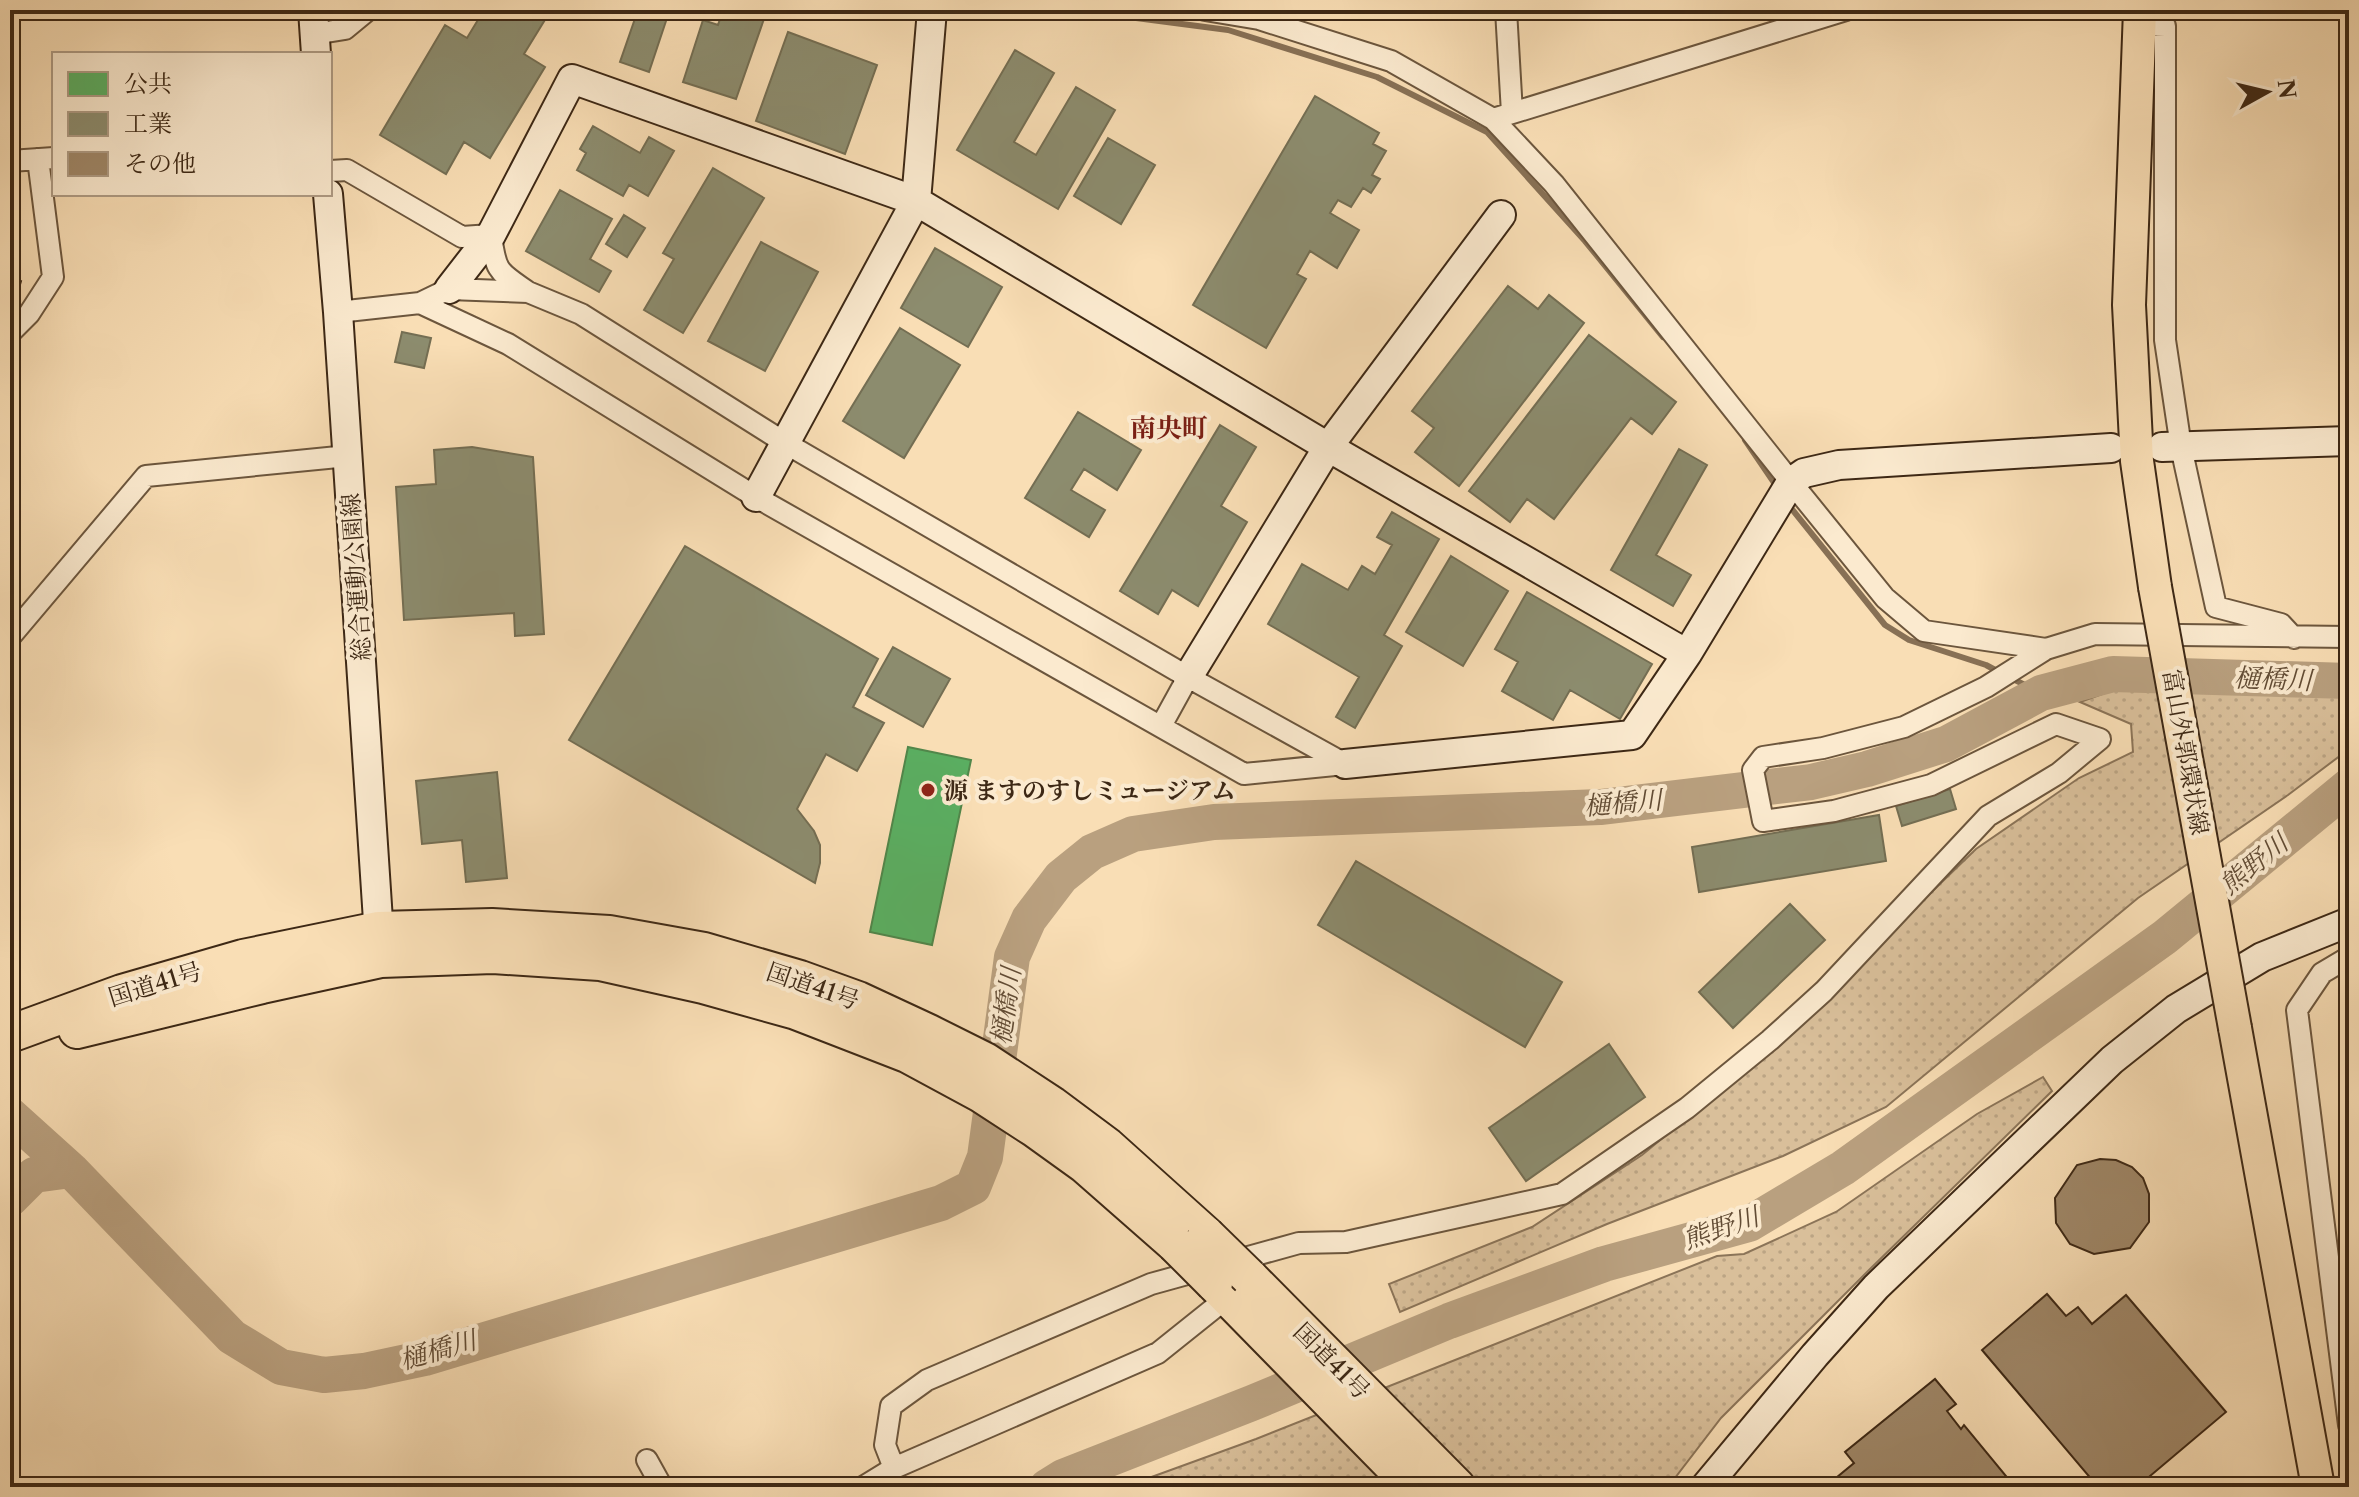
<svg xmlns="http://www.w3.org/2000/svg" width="2359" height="1497" viewBox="0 0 2359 1497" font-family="'Libre Caslon Text','Noto Serif JP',serif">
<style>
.grass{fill:url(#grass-dots);stroke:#8b7458;stroke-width:2}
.public{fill:#5aae61;stroke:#51864a;stroke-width:2}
.industry{fill:#8c8c6e;stroke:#746e53;stroke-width:2}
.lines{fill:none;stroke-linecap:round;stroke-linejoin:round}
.stream{stroke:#877055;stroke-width:6}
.river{stroke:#b9a07f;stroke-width:36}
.building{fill:#9f8768;stroke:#3d2815;stroke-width:2}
.street-casing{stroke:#6c563d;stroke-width:24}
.secondary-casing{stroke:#3d2815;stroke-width:32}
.primary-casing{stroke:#3d2815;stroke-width:36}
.highway-casing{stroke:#3d2815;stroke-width:40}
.street{stroke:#fbeacf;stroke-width:20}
.secondary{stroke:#fbeacf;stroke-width:28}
.primary{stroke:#f9deb5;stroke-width:32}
.highway{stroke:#f9deb5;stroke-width:36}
.primary-bridge-casing{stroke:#3d2815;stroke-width:36;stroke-linecap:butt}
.highway-bridge-casing{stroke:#3d2815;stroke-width:40;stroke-linecap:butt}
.primary-bridge{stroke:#f9deb5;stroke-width:32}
.highway-bridge{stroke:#f9deb5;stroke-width:36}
.poi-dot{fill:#8f2418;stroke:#fbeacf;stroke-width:3}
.labels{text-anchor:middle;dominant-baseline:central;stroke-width:8;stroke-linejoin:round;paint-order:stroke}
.street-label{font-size:24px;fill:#3d2815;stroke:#fbeacf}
.poi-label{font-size:24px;font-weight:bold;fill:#3d2815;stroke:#fbeacf;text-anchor:start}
.neighbourhood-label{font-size:26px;font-weight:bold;fill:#7a1f14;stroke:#fbeacf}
.water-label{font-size:26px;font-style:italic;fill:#624c35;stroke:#fbeacf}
</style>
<defs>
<pattern id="grass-dots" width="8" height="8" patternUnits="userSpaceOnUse" patternTransform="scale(2)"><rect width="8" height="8" fill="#d9bf9a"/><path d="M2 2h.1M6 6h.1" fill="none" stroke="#bba484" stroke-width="1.8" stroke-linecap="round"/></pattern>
</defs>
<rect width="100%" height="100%" fill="#f9deb5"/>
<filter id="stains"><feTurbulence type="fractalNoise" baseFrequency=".0025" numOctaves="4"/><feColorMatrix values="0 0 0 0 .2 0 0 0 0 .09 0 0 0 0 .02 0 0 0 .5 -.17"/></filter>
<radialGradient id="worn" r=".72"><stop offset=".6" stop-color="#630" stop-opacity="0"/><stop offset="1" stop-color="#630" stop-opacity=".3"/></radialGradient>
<path class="grass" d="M 2119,688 L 2349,693 L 2349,749 L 2288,795 L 2138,898 L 1886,1107 L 1783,1156 L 1607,1224 L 1400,1312 L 1389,1284 L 1532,1227 L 1642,1155 L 1760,1058 L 1976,849 L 2079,778 L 2133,752 L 2131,724 L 2080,702 Z
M 2043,1077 L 2052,1091 L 1869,1270 L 1721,1418 L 1668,1487 L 1124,1487 L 1256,1439 L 1717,1256 L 1744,1254 L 1836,1212 L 1977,1114 Z"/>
<path class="public" d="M 908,747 L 971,760 L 932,945 L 870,932 Z"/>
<path class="industry" d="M 484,10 L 551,10 L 524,54 L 545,67 L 490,158 L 464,142 L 446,174 L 380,135 L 445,25 L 467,38 Z
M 638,10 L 667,18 L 649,72 L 620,62 Z
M 723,10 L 765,16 L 736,99 L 683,82 L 703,20 L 718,25 Z
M 788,32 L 877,65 L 845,154 L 756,121 Z
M 1015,50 L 1054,73 L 1014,142 L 1036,155 L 1076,87 L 1115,110 L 1058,209 L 957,150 Z
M 1315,96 L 1379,133 L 1373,144 L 1386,151 L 1372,175 L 1380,179 L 1371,193 L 1363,188 L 1351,207 L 1338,200 L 1330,213 L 1359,230 L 1337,268 L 1310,251 L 1297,274 L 1306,279 L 1266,348 L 1193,305 Z
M 593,126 L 640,153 L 649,137 L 674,151 L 648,196 L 629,185 L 623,196 L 577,170 L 586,153 L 580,149 Z
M 1108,138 L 1155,165 L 1121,224 L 1074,196 Z
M 713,168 L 764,198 L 683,333 L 644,310 L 674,259 L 663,253 Z
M 560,190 L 612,219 L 590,259 L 611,271 L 599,292 L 526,251 Z
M 624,215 L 645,228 L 627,257 L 606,244 Z
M 761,242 L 818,272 L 765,371 L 708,341 Z
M 935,248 L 1002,287 L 968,347 L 901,308 Z
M 1508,286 L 1538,309 L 1549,295 L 1584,323 L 1459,486 L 1415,452 L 1434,428 L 1412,411 Z
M 900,328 L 960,365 L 904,458 L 843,421 Z
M 402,332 L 431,338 L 424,368 L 395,362 Z
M 1589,335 L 1676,402 L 1652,434 L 1631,418 L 1554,519 L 1527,499 L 1510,522 L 1469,491 Z
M 1078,412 L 1141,450 L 1117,490 L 1084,469 L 1071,490 L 1105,510 L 1089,537 L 1025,498 Z
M 1220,425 L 1256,447 L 1221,506 L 1247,522 L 1198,606 L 1172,590 L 1158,614 L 1120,591 Z
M 472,447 L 533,457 L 544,634 L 515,636 L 514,613 L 404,620 L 396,487 L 436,484 L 434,450 Z
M 1679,449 L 1707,465 L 1656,555 L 1691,575 L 1673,606 L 1611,570 Z
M 1392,512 L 1439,539 L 1384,635 L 1402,646 L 1355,728 L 1336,717 L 1359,677 L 1268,624 L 1302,564 L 1348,590 L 1362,566 L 1375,574 L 1392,545 L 1377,537 Z
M 685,546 L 878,659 L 853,707 L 884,723 L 857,771 L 826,754 L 797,809 L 814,831 L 820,845 L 820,863 L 815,883 L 569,740 Z
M 1451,556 L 1508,591 L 1463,666 L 1406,632 Z
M 1527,592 L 1652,664 L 1620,719 L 1570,690 L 1553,720 L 1502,691 L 1518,662 L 1495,649 Z
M 893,647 L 950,679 L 923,727 L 866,695 Z
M 497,772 L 507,878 L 466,882 L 462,840 L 422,844 L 416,781 Z
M 1950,789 L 1956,809 L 1902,826 L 1896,806 Z
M 1879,815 L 1886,861 L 1699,892 L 1692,847 Z
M 1356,861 L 1562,982 L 1525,1047 L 1318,925 Z
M 1790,904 L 1825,940 L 1733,1028 L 1699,992 Z
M 1609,1044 L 1645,1097 L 1526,1181 L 1489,1128 Z"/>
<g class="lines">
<path class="stream" d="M 1075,10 L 1228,30 L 1377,77 L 1487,132 L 1585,241 L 1663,337
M 1745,440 L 1777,487
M 1787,503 L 1885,625 L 1909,640 L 1986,665 L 1999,672
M 2009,677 L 2041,693"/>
<path class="river" d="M 10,1115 L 71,1170 L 232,1337 L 281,1367 L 324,1375 L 364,1371 L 425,1358 L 941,1203 L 973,1187 L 985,1157 L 1012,957 L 1029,919 L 1061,877 L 1092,852 L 1133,834 L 1214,822 L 1600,807 L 1811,782 L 1867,769 L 1946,744 L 2041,693 L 2113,674 L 2349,681
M 10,1199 L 34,1175 L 71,1170
M 1047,1487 L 1063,1477 L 1252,1403 L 1449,1321 L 1604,1264 L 1749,1224 L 1843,1168 L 2165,937 L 2349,786"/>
</g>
<path class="building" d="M 10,277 L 21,281 L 11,315 L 10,315 Z
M 2100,1159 L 2116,1160 L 2132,1167 L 2143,1178 L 2149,1194 L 2149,1222 L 2130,1248 L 2094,1254 L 2070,1244 L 2056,1223 L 2055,1198 L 2077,1165 Z
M 2047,1294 L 2066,1316 L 2078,1307 L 2092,1324 L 2126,1295 L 2226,1412 L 2137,1487 L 2098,1487 L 1982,1350 Z
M 1935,1379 L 1956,1404 L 1947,1411 L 1961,1429 L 1964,1425 L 2015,1487 L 1825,1487 L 1854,1463 L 1845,1452 Z"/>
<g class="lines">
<g class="street-casing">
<path id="street" d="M 1205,10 L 1259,19 L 1391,61 L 1493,119 L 1554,184 L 1791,482 L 1885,598 L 1924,631 L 2046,649
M 1506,10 L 1512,113
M 2140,25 L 2165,26 L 2165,340 L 2181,447 L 2216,607 L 2281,624 L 2294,638
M 314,34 L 345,29 L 368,10
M 1493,119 L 1846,10
M 10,161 L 54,158
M 330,171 L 347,170 L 462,237 L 491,235 C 496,273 498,271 528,292
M 420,303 L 508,344 L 756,497 L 1244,774 L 1345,764
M 338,312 L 420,303 L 449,289 L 528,292 L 581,314 L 787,444 L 1188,677 L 1345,764
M 10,333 L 29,314 L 53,277 L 38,159
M 10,637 L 146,476 L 348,456
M 1161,726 L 1188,677
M 2349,957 L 2322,973 L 2297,1010 L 2349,1425
M 647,1460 L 662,1487
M 894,1468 L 885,1445 L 891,1406 L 927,1380 L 1151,1284 L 1299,1243 L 1346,1242 L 1562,1194 L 1687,1108 L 1770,1040 L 1824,991 L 1988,816 L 2059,773 L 2100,739 L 2056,724 L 1931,785 L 1834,811 L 1763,821 L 1753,770 L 1763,757 L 1823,748 L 1904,727 L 1986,687 L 2046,649 L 2095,634 L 2349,637
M 863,1487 L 894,1468 L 1158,1353 L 1228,1297"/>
</g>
<g class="secondary-casing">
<path id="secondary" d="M 313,10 L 316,54
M 328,194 L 338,312 L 380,951
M 449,289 L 491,235 L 572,79 L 916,201 L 1328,447 L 1687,654
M 2162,447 L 2349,441
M 756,497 L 916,201 L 932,10
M 1188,677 L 1328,447 L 1501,215
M 1345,764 L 1632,735 L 1687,654 L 1791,482 L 1804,473 L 1839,465 L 2111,448
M 1705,1487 L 1815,1355 L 1876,1287 L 2112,1060 L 2176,1009 L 2262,957 L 2349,922"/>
</g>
<g class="primary-casing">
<path id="primary" d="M 2140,10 L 2129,305 L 2137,461 L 2155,587
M 2235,1028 L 2318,1487"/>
</g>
<g class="highway-casing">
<path id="highway" d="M 77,1030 L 262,985 L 381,959 L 493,955 L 600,962 L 703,985 L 796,1011 L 907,1054 L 981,1094 L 1035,1129 L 1085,1165 L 1175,1244
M 10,1034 L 122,993 L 243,958 L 379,930 L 492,927 L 609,934 L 704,951 L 800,979 L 858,1000 L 929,1033 L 985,1061 L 1052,1105 L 1107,1146 L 1206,1235
M 1249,1277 L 1457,1487
M 1214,1283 L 1414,1487"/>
</g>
<use href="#street" class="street"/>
<use href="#secondary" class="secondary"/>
<use href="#primary" class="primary"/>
<use href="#highway" class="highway"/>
<g class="primary-bridge-casing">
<path id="primary-bridge" d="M 2155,587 L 2235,1028"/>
</g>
<g class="highway-bridge-casing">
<path id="highway-bridge" d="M 1206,1235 L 1249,1277
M 1175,1244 L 1214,1283"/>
</g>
<use href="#primary-bridge" class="primary-bridge"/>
<use href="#highway-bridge" class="highway-bridge"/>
</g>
<circle class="poi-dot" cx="928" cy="790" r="8"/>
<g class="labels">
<g class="street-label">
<text transform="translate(356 577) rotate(-94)">総合運動公園線</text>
<text transform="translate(2186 752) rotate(80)">富山外郭環状線</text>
<text transform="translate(155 984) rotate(-17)">国道41号</text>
<text transform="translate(813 986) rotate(19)">国道41号</text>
<text transform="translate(1332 1361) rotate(45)">国道41号</text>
</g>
<g class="poi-label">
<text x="944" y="790">源 ますのすしミュージアム</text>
</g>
<g class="neighbourhood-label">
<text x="1169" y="428">南央町</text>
</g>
<g class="water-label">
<text transform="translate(2273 679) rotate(2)">樋橋川</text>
<text transform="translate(1623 803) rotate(-5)">樋橋川</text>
<text transform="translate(2254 864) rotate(-39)">熊野川</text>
<text transform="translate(1006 1006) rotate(-82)">樋橋川</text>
<text transform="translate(1721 1228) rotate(-19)">熊野川</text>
<text transform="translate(438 1350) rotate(-16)">樋橋川</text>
</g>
</g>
<rect width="2359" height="1497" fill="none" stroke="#f9deb5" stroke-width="40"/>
<rect x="12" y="12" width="2335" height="1473" fill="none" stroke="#3d2815" stroke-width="4"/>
<rect x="20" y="20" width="2319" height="1457" fill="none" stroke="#3d2815" stroke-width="2"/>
<rect x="52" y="52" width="280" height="144" fill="#fbeacf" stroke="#af9c85" stroke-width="2"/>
<rect x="68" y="72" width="40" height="24" fill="#5aae61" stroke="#af9c85" stroke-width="2"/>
<text x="124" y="92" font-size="24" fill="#3d2815">公共</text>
<rect x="68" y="112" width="40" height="24" fill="#8c8c6e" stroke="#af9c85" stroke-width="2"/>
<text x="124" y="132" font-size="24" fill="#3d2815">工業</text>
<rect x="68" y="152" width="40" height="24" fill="#9f8768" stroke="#af9c85" stroke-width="2"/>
<text x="124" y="172" font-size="24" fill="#3d2815">その他</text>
<g transform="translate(2267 92) rotate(82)" stroke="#fbeacf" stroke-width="6" paint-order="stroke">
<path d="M0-6L14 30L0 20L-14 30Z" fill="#3d2815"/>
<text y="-12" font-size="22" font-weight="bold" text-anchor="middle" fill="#3d2815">N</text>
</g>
<rect width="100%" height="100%" filter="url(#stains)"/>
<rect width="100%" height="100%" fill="url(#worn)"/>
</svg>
